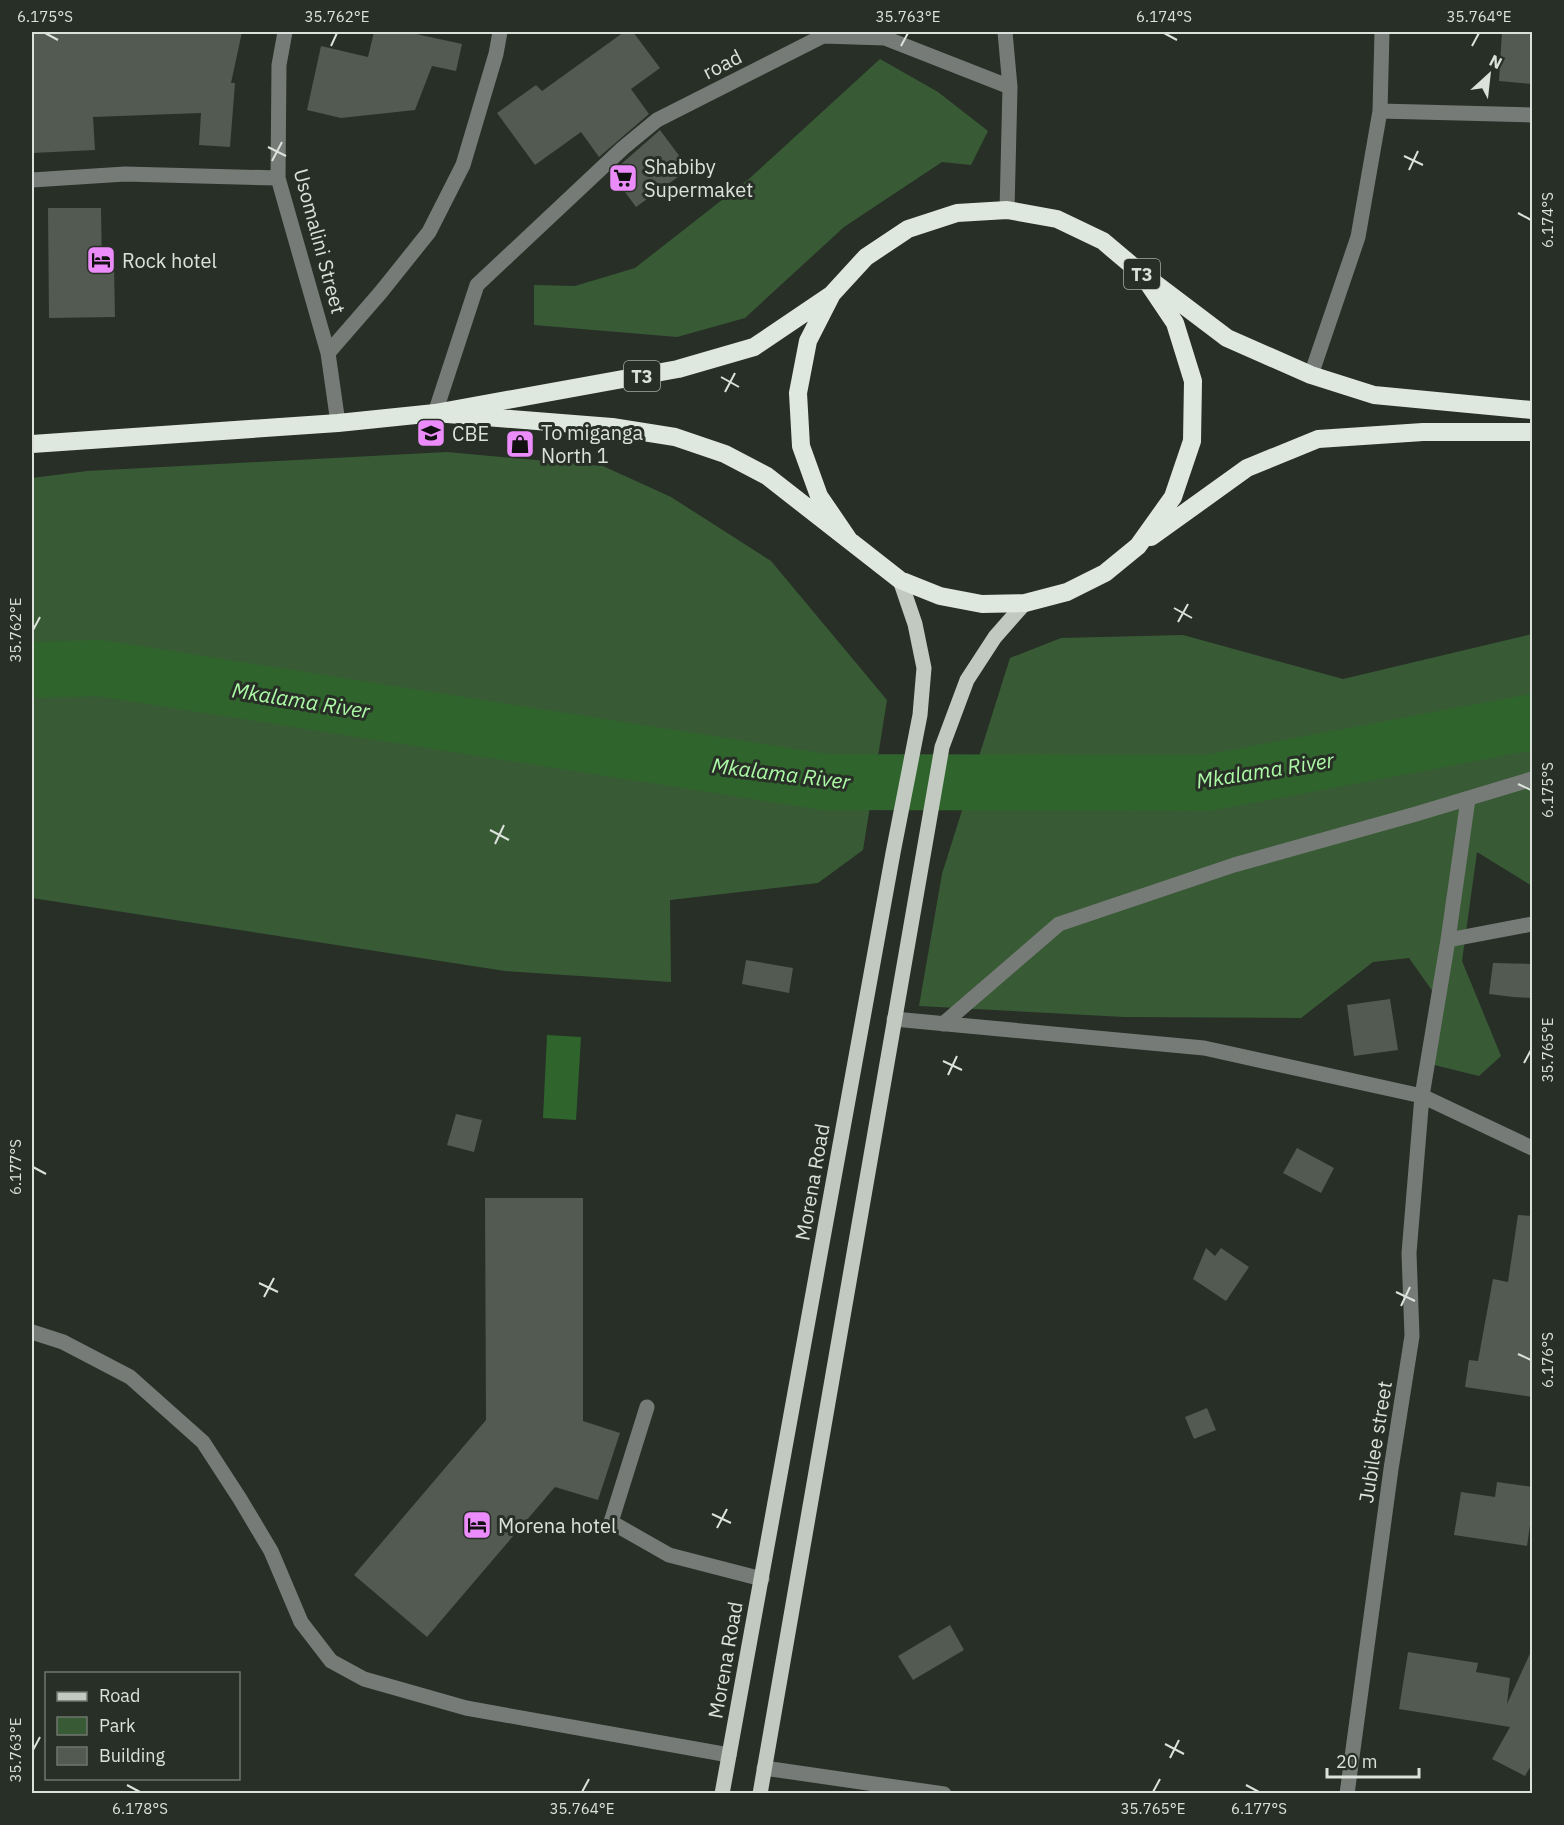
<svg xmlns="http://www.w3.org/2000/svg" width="1564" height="1825" viewBox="0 0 1564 1825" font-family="'IBM Plex Sans',sans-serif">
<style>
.green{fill:#385b35}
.water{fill:#2f652c}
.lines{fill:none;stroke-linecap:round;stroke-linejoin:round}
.river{stroke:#2f652c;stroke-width:56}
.building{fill:#525a51}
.minor{stroke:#777b77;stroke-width:15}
.major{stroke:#c2c9c1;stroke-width:15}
.highway{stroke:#dfe8de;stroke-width:18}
.ticks{fill:none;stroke:#dce1dc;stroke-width:2}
.labels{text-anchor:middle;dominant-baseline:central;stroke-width:6;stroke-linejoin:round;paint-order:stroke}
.shield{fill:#282f27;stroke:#a6aca6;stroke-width:1.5}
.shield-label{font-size:18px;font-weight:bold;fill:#dce1dc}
.street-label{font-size:20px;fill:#dce1dc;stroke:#282f27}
.poi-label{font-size:20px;fill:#dce1dc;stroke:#282f27;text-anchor:start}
.water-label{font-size:21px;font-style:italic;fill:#adfaa6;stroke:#282f27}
.neatline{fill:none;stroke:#dce1dc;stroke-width:2}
.ticks-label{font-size:15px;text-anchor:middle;fill:#dce1dc}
</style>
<rect width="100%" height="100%" fill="#282f27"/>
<path class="green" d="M 880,59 L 938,92 L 988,131 L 971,165 L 942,162 L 844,227 L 745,318 L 677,337 L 534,325 L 534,285 L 575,286 L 635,268 L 750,178 Z
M 447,452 L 603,466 L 671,497 L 771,561 L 887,700 L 863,850 L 818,883 L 670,900 L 671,982 L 505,971 L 32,898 L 32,478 L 87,471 Z
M 1532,634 L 1532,886 L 1477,852 L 1462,961 L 1501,1056 L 1479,1076 L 1426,1063 L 1438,999 L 1409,958 L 1373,962 L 1301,1018 L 1124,1017 L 919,1006 L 942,874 L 1010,658 L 1061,638 L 1183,635 L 1343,679 Z"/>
<path class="water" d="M 547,1035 L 581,1037 L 576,1120 L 543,1118 Z"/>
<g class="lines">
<path class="river" d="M 32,670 L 99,668 L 825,782 L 1207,783 L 1532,722"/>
</g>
<path class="building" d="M 32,32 L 242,32 L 231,83 L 235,83 L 230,147 L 199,145 L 201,113 L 93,117 L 95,150 L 32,153 Z
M 374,32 L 407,32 L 462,44 L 456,71 L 432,66 L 415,110 L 341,118 L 307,110 L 321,46 L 368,57 Z
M 624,32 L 633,32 L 660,68 L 631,89 L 649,114 L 599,157 L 581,132 L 535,165 L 497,113 L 536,85 L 542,91 Z
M 1502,32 L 1533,32 L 1533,84 L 1499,81 Z
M 660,130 L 689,169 L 636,207 L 611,173 Z
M 48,208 L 101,208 L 102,266 L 114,266 L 115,317 L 49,318 Z
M 746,960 L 793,968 L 789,993 L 742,984 Z
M 1493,963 L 1533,964 L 1533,998 L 1513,997 L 1489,994 Z
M 1390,999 L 1398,1050 L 1354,1056 L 1347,1005 Z
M 456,1114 L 482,1120 L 474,1152 L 447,1145 Z
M 1297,1148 L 1334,1168 L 1321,1193 L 1283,1173 Z
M 485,1198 L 583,1198 L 583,1421 L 620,1433 L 598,1500 L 555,1487 L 427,1637 L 354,1575 L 486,1420 Z
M 1518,1215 L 1533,1216 L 1533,1397 L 1465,1387 L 1469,1360 L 1478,1361 L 1493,1279 L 1508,1282 Z
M 1206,1248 L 1215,1256 L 1221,1248 L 1249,1267 L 1226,1301 L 1193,1279 Z
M 1207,1408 L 1216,1430 L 1194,1439 L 1185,1417 Z
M 1497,1482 L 1533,1487 L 1533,1504 L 1527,1546 L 1454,1535 L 1461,1492 L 1495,1497 Z
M 950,1625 L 964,1650 L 913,1680 L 898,1656 Z
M 1533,1647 L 1533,1762 L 1525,1776 L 1492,1759 L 1510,1727 L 1399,1709 L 1408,1652 L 1478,1663 L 1476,1672 L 1510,1678 L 1507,1704 Z"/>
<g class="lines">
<path class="minor" d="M 285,32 L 279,65 L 278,178 L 328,353 L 338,423
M 1005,32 L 1010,87 L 1007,210
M 1380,111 L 1532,115
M 32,180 L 125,174 L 278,178
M 328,353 L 381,292 L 429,232 L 463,165 L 496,54 L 500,32
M 1311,375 L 1358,237 L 1380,111 L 1382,32
M 435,413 L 477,285 L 623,148 L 657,120 L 823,36 L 885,38 L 1010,87
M 1448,940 L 1532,924
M 894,1019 L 1204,1048 L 1422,1096 L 1532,1148
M 943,1024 L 1059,924 L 1234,865 L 1416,814 L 1532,779
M 32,1332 L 63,1342 L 130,1377 L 203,1442 L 240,1499 L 271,1551 L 301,1622 L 331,1661 L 364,1679 L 466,1708 L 729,1755
M 647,1407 L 611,1522 L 669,1555 L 762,1579
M 764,1768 L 944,1794
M 1347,1794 L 1391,1469 L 1412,1336 L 1409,1253 L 1422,1096 L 1448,940 L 1468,799"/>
<path class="major" d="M 722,1794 L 893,853 L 920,715 L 924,668 L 915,624 L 900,580
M 760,1794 L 942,747 L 967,680 L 995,637 L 1025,603"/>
<path class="highway" d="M 1153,282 L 1227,338 L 1311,375 L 1374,395 L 1532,410
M 435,413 L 612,427 L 675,437 L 725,454 L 767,476 L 900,580 L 940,596 L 982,604 L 1025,603 L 1067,592 L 1105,573 L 1138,546 L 1173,497 L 1192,441 L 1193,381 L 1175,323 L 1142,274 L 1103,241 L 1057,219 L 1007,210 L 957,213 L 908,229 L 866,257 L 832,294 L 808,341 L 798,393 L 801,446 L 819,496 L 849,540
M 32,444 L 338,423 L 435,413 L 678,369 L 754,347 L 831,295
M 1151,537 L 1247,468 L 1318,439 L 1423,432 L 1532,432"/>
</g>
<path class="ticks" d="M 45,33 L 58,40M 1164,33 L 1177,40M 331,46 L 337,33M 901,46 L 908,33M 1472,46 L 1479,33M 268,147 L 286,156M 1404,156 L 1423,165M 272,161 L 282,142M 1409,170 L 1418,151M 1518,213 L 1531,220M 721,377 L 739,387M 725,392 L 735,373M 1174,608 L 1192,618M 1178,622 L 1188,604M 33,630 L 40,617M 1518,784 L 1531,790M 490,830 L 509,840M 495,844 L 504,825M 943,1061 L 962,1070M 1524,1063 L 1531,1050M 948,1075 L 957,1056M 33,1167 L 46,1174M 259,1283 L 278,1292M 1396,1292 L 1415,1301M 264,1297 L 274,1278M 1401,1306 L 1410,1287M 1518,1354 L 1531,1360M 712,1514 L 731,1523M 717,1528 L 727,1509M 1165,1744 L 1184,1754M 33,1750 L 40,1737M 1170,1758 L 1179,1740M 127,1785 L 140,1792M 1246,1785 L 1259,1792M 582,1792 L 589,1779M 1153,1792 L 1160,1779"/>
<defs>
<g id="supermarket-square" transform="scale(1.5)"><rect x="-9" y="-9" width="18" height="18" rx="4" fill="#ec8cfa" stroke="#282f27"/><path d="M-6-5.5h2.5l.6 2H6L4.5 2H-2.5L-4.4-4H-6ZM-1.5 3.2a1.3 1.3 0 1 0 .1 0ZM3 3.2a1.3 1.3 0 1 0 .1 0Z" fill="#111"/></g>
<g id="hotel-square" transform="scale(1.5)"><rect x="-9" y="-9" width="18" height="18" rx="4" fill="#ec8cfa" stroke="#282f27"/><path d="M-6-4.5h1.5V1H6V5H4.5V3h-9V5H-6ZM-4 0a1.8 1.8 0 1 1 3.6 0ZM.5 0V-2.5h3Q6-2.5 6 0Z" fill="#111"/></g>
<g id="school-square" transform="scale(1.5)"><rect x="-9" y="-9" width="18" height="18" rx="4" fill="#ec8cfa" stroke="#282f27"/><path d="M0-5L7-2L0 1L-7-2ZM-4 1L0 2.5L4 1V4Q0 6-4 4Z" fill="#111"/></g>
<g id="shop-square" transform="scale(1.5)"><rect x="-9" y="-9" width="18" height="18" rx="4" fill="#ec8cfa" stroke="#282f27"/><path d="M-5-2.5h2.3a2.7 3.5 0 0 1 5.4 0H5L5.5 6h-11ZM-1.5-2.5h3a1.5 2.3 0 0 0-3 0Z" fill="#111"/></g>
</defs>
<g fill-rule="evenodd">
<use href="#supermarket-square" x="623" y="178"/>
<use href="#hotel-square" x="101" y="260"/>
<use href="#school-square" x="431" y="433"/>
<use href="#shop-square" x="520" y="444"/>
<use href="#hotel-square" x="477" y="1525"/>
</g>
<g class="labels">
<g class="shield">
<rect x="1124" y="259" width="36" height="30" rx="4.5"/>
<rect x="624" y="361" width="36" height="30" rx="4.5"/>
</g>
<g class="shield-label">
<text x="1142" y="274">T3</text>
<text x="642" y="376">T3</text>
</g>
<g class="street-label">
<text transform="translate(722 64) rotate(-27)">road</text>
<text transform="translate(320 241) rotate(75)">Usomalini Street</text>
<text transform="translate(812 1182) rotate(-80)">Morena Road</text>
<text transform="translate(1375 1442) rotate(-81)">Jubilee street</text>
<text transform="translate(725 1660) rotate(-80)">Morena Road</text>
</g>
<g class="poi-label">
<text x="644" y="166">Shabiby<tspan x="644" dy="23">Supermaket</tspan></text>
<text x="122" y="260">Rock hotel</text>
<text x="541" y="432">To miganga<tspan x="541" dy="23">North 1</tspan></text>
<text x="452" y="433">CBE</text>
<text x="498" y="1525">Morena hotel</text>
</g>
<g class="water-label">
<text transform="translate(301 700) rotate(9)">Mkalama River</text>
<text transform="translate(1265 770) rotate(-9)">Mkalama River</text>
<text transform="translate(781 773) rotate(7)">Mkalama River</text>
</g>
</g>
<rect width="1564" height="1825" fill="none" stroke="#282f27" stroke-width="66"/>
<rect x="45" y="1672" width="195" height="108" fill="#282f27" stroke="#70766f" stroke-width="1.5"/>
<rect x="57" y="1692" width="30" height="9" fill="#c2c9c1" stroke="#70766f" stroke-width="1.5"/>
<text x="99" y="1702" font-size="18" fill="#dce1dc">Road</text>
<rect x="57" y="1717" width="30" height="18" fill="#385b35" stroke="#70766f" stroke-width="1.5"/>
<text x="99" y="1732" font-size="18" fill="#dce1dc">Park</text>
<rect x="57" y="1747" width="30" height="18" fill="#525a51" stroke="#70766f" stroke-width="1.5"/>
<text x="99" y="1762" font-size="18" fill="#dce1dc">Building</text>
<g transform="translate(1489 75) rotate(27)" stroke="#282f27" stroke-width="4.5" paint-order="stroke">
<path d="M0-4.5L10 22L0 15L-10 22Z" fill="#dce1dc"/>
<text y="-9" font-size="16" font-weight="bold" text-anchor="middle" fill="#dce1dc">N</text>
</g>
<path d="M1327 1768v9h92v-9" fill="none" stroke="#dce1dc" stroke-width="3"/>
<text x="1336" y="1768" font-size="18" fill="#dce1dc" stroke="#282f27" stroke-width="4.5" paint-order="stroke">20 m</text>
<rect x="33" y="33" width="1498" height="1759" class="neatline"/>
<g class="ticks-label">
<text x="45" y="22">6.175°S</text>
<text x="337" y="22">35.762°E</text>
<text x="908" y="22">35.763°E</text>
<text x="1164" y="22">6.174°S</text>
<text x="1479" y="22">35.764°E</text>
<text transform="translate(1548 220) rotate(-90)" y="5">6.174°S</text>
<text transform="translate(16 630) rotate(-90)" y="5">35.762°E</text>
<text transform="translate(1548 790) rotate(-90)" y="5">6.175°S</text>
<text transform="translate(1548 1050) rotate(-90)" y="5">35.765°E</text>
<text transform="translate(16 1167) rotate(-90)" y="5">6.177°S</text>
<text transform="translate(1548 1360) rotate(-90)" y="5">6.176°S</text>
<text transform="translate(16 1750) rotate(-90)" y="5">35.763°E</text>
<text x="140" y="1814">6.178°S</text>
<text x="582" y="1814">35.764°E</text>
<text x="1153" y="1814">35.765°E</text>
<text x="1259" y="1814">6.177°S</text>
</g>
</svg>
